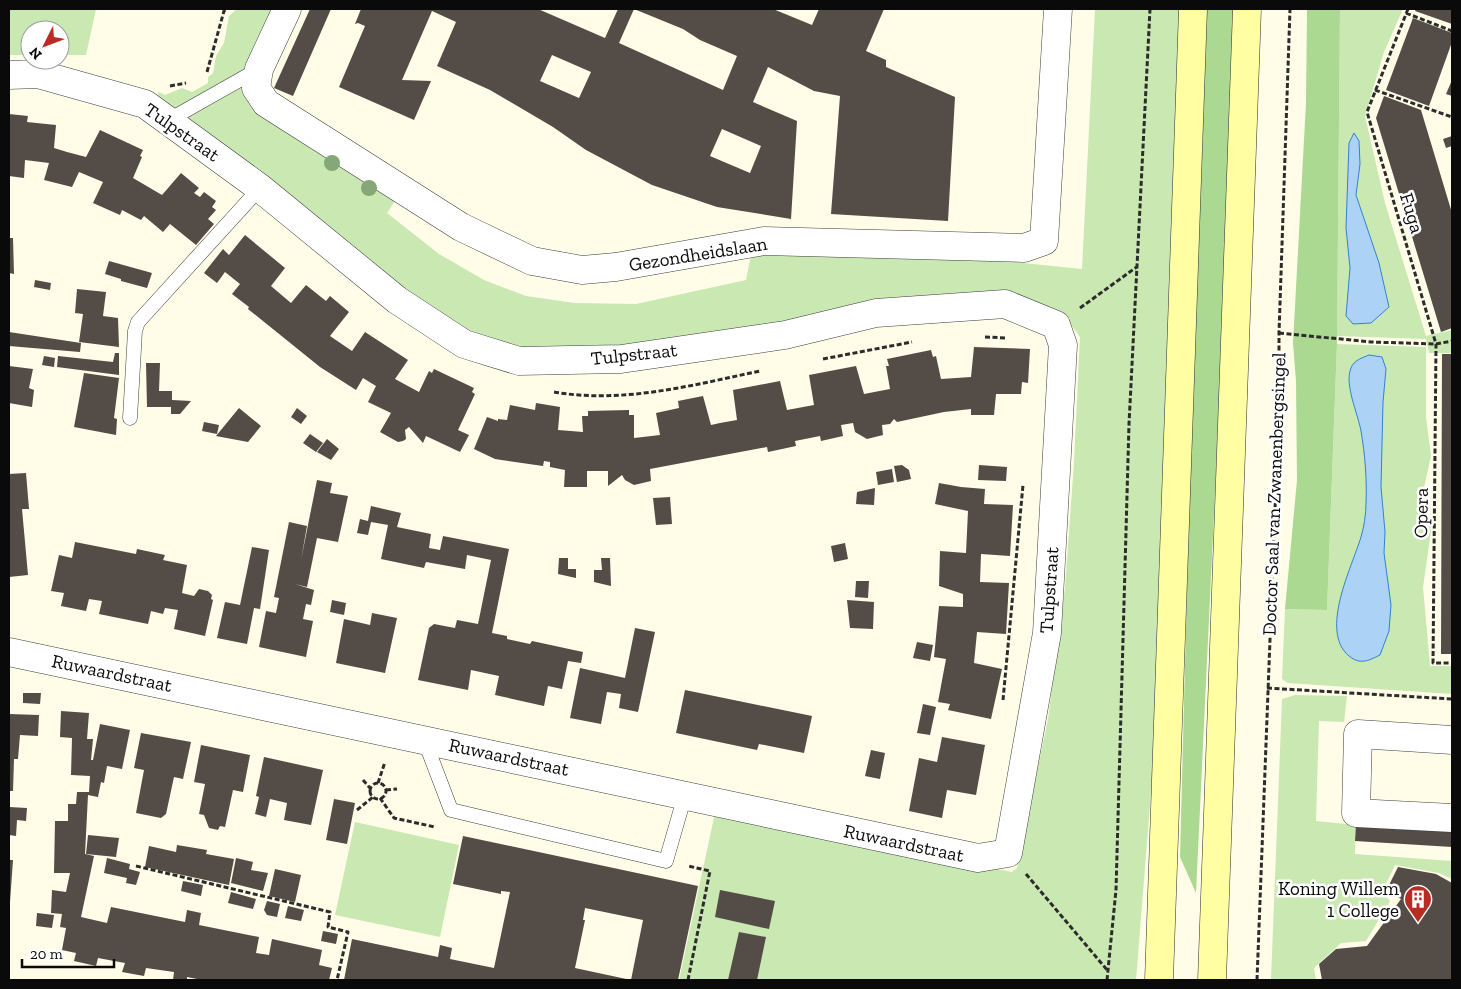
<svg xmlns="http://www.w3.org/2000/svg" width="1461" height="989" viewBox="0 0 1461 989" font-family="'Zilla Slab',serif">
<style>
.green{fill:#c9e8b2}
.forest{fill:#abd992}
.water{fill:#acd3f6;stroke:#3381cd}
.building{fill:#534c47;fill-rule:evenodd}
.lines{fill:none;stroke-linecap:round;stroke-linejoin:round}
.lane-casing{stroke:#3d3d3d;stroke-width:15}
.street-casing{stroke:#3d3d3d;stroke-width:29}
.secondary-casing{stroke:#2c2c2c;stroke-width:29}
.path{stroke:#2c2c2c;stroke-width:3;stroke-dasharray:5 2.5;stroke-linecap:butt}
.lane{stroke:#fff;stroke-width:14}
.street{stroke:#fff;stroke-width:28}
.secondary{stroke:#fffea2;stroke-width:28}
.tree{fill:#86a777}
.labels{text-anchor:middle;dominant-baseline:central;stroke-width:5;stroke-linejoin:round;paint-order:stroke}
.street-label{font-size:19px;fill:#0a0a0a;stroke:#fff}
.poi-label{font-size:19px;fill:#0a0a0a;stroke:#fff;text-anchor:end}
</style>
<rect width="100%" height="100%" fill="#fffde7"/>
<path class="green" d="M 9,9 L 96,9 L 86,55 L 60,55 L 60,30 L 30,30 L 30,55 L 9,55 Z
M 237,9 L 273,9 L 245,73 L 399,195 L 387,213 L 439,254 L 484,280 L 526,296 L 575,303 L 636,304 L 746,280 L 751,255 L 879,248 L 1082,269 L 1095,9 L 1182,9 L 1156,729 L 1136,980 L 679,980 L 715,813 L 1012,872 L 1017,868 L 1048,719 L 1065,588 L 1074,462 L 1080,337 L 1062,312 L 1026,297 L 929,295 L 657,349 L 563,355 L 492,342 L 428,311 L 156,97 L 159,92 L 165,95 L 182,88 L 192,92 L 208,83 L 208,77 L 213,73 L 216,56 L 224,43 L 229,16 Z
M 1340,9 L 1403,9 L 1384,52 L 1365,116 L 1385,203 L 1426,336 L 1452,330 L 1452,353 L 1429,353 L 1426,339 L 1337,336 Z
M 1337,344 L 1426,347 L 1426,417 L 1431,456 L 1423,492 L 1431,531 L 1423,587 L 1430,666 L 1452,666 L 1452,694 L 1288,683 L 1282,679 L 1285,609 L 1327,610 Z
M 1295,695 L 1347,696 L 1344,722 L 1319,721 L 1316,821 L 1356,825 L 1355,854 L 1452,861 L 1452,879 L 1439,873 L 1395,865 L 1382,892 L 1390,901 L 1366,941 L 1341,943 L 1314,968 L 1316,980 L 1271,980 L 1282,699 Z
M 355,822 L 459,845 L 440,937 L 335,915 Z"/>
<path class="forest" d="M 1202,9 L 1238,9 L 1196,893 L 1180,857 Z
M 1307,9 L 1340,9 L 1337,344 L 1327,610 L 1285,609 L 1297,480 L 1296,381 L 1293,343 L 1306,103 Z"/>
<path class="water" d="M 1354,133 L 1359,141 L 1360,164 L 1356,195 L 1379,263 L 1389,307 L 1371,323 L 1353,324 L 1346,316 L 1350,268 L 1346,228 L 1349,143 Z
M 1369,355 L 1382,357 L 1386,369 L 1383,402 L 1381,487 L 1385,532 L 1384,553 L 1391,605 L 1389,631 L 1380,655 C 1368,661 1360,665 1349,656 C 1319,631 1352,567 1361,537 C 1364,527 1366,514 1366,503 C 1367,480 1365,454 1361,431 C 1358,414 1344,384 1351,368 C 1354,360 1362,358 1369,355 Z"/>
<path class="building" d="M 310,9 L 331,9 L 293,96 L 274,88 Z
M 361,9 L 538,9 L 605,38 L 618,9 L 773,9 L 812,25 L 819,9 L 884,9 L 866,51 L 886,60 L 886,67 L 955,97 L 948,221 L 831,214 L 840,96 L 814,91 L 768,67 L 753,102 L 797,121 L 791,219 L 717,207 L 652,185 L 586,150 L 553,127 L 490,90 L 437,66 L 456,22 L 432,11 L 402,80 L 431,81 L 414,120 L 339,87 L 365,26 L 358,23 L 355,24 ZM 634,9 L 683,29 L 700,40 L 737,56 L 723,90 L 619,43 ZM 552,55 L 591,72 L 579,98 L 540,81 ZM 722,129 L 761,146 L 750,173 L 710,156 Z
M 1416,9 L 1452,9 L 1452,24 L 1415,11 Z
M 1413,18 L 1452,33 L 1452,42 L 1429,106 L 1386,90 Z
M 1452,80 L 1452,96 L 1446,94 Z
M 1384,96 L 1421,110 L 1452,213 L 1452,328 L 1441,332 L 1376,118 Z
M 9,114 L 28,116 L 27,122 L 56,125 L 54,148 L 67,152 L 86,157 L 100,130 L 143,150 L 140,156 L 142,157 L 133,178 L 162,195 L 181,173 L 199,188 L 194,193 L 200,197 L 204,192 L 216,201 L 212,207 L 216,210 L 208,219 L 214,224 L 196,245 L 170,224 L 163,232 L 144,216 L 141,220 L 122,210 L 120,215 L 93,203 L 103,182 L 79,172 L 72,187 L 44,180 L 49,163 L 25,160 L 24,178 L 9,176 Z
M 1452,136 L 1452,146 L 1446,148 L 1443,139 Z
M 245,235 L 285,268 L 271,286 L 291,303 L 306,285 L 326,301 L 330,296 L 349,312 L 330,336 L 352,351 L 365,332 L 408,360 L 395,379 L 419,392 L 429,371 L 432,373 L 434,369 L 474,388 L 472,392 L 475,394 L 458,430 L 469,435 L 460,452 L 426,436 L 423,443 L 409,427 L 405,430 L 406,439 L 403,441 L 398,442 L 380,432 L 391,413 L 368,402 L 376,386 L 363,378 L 356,390 L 320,367 L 248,309 L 249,307 L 232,294 L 240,284 L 225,272 L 217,283 L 204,273 L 223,249 L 229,255 Z
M 9,238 L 13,238 L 14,274 L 9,273 Z
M 109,261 L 152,273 L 147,288 L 121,281 L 121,279 L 105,274 Z
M 35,280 L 51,283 L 50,290 L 34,287 Z
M 77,289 L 106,292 L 103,316 L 118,318 L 119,347 L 79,342 L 83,314 L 75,313 Z
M 9,332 L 81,343 L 80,352 L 9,346 Z
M 974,347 L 1030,349 L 1028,383 L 1022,382 L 1021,394 L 996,394 L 994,415 L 971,415 L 971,409 L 944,412 L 897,422 L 894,419 L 890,424 L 882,425 L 883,435 L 867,439 L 855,432 L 853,423 L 841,425 L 843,436 L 821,441 L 820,436 L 795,441 L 796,446 L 768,452 L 767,447 L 650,469 L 651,481 L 634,485 L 625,480 L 622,475 L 608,486 L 608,471 L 587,471 L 587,487 L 564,487 L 565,470 L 550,467 L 550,462 L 544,461 L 543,466 L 495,459 L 474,449 L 487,417 L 498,421 L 498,419 L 507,420 L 510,405 L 535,410 L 536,403 L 560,407 L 558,430 L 583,432 L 582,416 L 588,416 L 588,411 L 629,410 L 629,415 L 634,415 L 634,438 L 660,435 L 656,413 L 679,408 L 678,401 L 703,396 L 711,425 L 720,423 L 737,420 L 733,390 L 780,381 L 787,410 L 814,405 L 809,375 L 856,366 L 864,394 L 890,389 L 886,366 L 889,366 L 887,359 L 931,350 L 933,357 L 936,356 L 941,379 L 971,377 Z
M 115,353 L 119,353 L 119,375 L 57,367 L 58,356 L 113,362 Z
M 1442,354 L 1452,354 L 1452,654 L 1441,654 Z
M 44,356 L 55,358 L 54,367 L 42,365 Z
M 146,363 L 160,363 L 159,391 L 172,391 L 172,400 L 191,401 L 180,414 L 171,414 L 171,407 L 147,407 Z
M 9,366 L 33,369 L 29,388 L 34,390 L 32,407 L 9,403 Z
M 84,373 L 119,378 L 114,418 L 117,419 L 116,435 L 74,427 Z
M 239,408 L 261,426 L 248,442 L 216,436 Z
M 297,408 L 307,416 L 301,424 L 291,417 Z
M 204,422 L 219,425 L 217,434 L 202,431 Z
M 310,434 L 323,443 L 316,452 L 303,443 Z
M 327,439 L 339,449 L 331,460 L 317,452 Z
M 902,465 L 909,470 L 911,479 L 897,482 L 894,466 Z
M 979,465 L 1007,467 L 1006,481 L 978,480 Z
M 892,469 L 894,482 L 878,485 L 876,472 Z
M 26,473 L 29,509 L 22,509 L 28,575 L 9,577 L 9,474 Z
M 317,480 L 332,483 L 330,493 L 348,496 L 338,542 L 317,538 L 307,587 L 295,584 L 314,590 L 311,605 L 306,604 L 303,619 L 313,621 L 306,657 L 259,647 L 266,611 L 276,613 L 279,598 L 274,597 L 289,522 L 307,526 L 301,560 Z
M 939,483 L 961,487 L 985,489 L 984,504 L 1013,505 L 1010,556 L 981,554 L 980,582 L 1009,583 L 1006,634 L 977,632 L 974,663 L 1002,669 L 991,719 L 948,710 L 950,704 L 938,702 L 946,659 L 934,657 L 939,606 L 963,607 L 963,594 L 939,586 L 940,551 L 966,553 L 968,511 L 935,504 Z
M 875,488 L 874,505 L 856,504 L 857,492 Z
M 670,497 L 672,524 L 656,525 L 653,498 Z
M 371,506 L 401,513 L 397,527 L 431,534 L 429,548 L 440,550 L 443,536 L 509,549 L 492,633 L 507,636 L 507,639 L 530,644 L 532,641 L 583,652 L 581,663 L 568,661 L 562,689 L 548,686 L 544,706 L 495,695 L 499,676 L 471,670 L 468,690 L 418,680 L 429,628 L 434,624 L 455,628 L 457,620 L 478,624 L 491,560 L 467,555 L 465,569 L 426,562 L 424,568 L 381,559 L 388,525 L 371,522 L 368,535 L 357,533 L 360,519 L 368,521 Z
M 75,542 L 136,554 L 137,549 L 165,555 L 163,560 L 187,565 L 182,593 L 194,596 L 199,589 L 208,591 L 212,595 L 211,599 L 213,600 L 205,636 L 174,629 L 178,610 L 165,608 L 163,614 L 151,611 L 148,624 L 99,614 L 102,601 L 89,599 L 86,611 L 61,606 L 64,593 L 51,591 L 59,555 L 72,558 Z
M 845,543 L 848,559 L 834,562 L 831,546 Z
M 252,547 L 269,550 L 260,609 L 254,608 L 247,644 L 217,638 L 225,602 L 240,605 Z
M 559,558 L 568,558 L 568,569 L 576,569 L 576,578 L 558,574 Z
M 601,558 L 610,558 L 611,586 L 594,582 L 594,570 L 602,570 Z
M 856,581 L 869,581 L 868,598 L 855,597 Z
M 332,600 L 346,603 L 344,615 L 330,612 Z
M 847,600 L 874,602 L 873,629 L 850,628 Z
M 372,613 L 397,618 L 385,673 L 336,663 L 344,619 L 370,625 Z
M 635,628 L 655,632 L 638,712 L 619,708 L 621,694 L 607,692 L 601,724 L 570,718 L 580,668 L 625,678 Z
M 917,642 L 933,645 L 930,661 L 913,658 Z
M 685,690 L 812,716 L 804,753 L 759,744 L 757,750 L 676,733 Z
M 23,693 L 41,693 L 40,704 L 23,703 Z
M 923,704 L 936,707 L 930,735 L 917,733 Z
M 61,711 L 89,713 L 87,739 L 93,739 L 91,760 L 93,760 L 100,724 L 130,730 L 122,769 L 107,766 L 104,783 L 101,782 L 98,797 L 88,795 L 85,854 L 94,856 L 81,917 L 107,923 L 111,907 L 185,922 L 187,910 L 201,913 L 199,925 L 259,937 L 256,953 L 269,955 L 272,939 L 322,950 L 319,965 L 332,968 L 329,980 L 202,980 L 187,977 L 187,980 L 173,980 L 174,972 L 146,968 L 144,976 L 122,972 L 125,963 L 98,958 L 96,966 L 74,961 L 76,953 L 62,950 L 66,928 L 60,927 L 62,914 L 51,913 L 52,890 L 66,892 L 70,873 L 54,873 L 55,821 L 68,821 L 68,804 L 76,804 L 77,792 L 89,792 L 90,776 L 71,775 L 72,738 L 60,737 Z
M 9,714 L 39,715 L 38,736 L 20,735 L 18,759 L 14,759 L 13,791 L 9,791 Z
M 141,733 L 191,742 L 183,779 L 174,777 L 166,814 L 161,818 L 136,813 L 144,770 L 134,768 Z
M 942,737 L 985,745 L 976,795 L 947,790 L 942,818 L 909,811 L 919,758 L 937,762 Z
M 201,745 L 250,755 L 243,792 L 233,790 L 225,827 L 220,826 L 218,830 L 209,828 L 204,815 L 199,814 L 205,784 L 194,782 Z
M 871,750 L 885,753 L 880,779 L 865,776 Z
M 264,757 L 323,770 L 311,825 L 284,820 L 287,803 L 270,799 L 266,817 L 255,814 L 259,797 L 256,796 Z
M 334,799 L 355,803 L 347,844 L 326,840 Z
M 9,807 L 27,808 L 26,821 L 17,820 L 16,836 L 9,835 Z
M 1356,825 L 1452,831 L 1452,847 L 1355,841 Z
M 88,835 L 119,838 L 116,857 L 86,854 Z
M 463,836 L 698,886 L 678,980 L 344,980 L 352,939 L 438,957 L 440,945 L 452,948 L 450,959 L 494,968 L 510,892 L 501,891 L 501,894 L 453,884 ZM 585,908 L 643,920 L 631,980 L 575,968 L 585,920 L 583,920 Z
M 177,845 L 207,850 L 206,854 L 234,859 L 229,885 L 145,867 L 149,846 L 176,852 Z
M 107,858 L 130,864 L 129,869 L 140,872 L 136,885 L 126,883 L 127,878 L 104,873 Z
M 236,858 L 253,862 L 251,870 L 268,873 L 263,891 L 231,883 Z
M 9,860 L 13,860 L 10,902 L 9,902 Z
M 1398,867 L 1436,874 L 1452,883 L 1452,980 L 1322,980 L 1319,964 L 1336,949 L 1367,946 L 1401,899 L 1387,889 Z
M 275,869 L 301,875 L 295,902 L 269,896 Z
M 183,881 L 203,885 L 201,896 L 181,891 Z
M 720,890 L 775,901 L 769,929 L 715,917 Z
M 231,892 L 256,899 L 253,909 L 228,903 Z
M 267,901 L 280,904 L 277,917 L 267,915 L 264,910 Z
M 288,906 L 304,910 L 301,921 L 285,918 Z
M 37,913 L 54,915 L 52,928 L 36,926 Z
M 323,931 L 338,934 L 336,944 L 321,941 Z
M 739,932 L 766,937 L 757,980 L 728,980 Z"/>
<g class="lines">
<g class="lane-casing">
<path id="lane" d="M 167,121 L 259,69
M 130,418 L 135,331 L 138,322 L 260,188
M 424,739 L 451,810 L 666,861 L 685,795"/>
</g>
<g class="street-casing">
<path id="street" d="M 287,9 L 259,69 L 256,88 L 266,103 L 461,227 L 532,261 L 582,270 L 616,267 L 764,241 L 1024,248 L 1044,241 L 1058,9
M 9,75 L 38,74 L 145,104 L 260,188 L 397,300 L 464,344 L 519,361 L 621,359 L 785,335 L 876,313 L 1005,304 L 1056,325 L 1063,345 L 1047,633 L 1008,853 L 978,858 L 9,652
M 1452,740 L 1358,734 L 1356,813 L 1452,818"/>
</g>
<g class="secondary-casing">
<path id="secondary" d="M 1159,980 L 1193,9
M 1212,980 L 1247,9"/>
</g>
<path class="path" d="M 1408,9 L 1367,112 L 1436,344 L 1433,663 L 1452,663
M 1406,13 L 1452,31
M 207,72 L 224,11 L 227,9
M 170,86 L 186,83
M 1375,90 L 1452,117
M 1080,308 L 1138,266
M 1279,333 L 1371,342 L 1436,344 L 1452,341
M 985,337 L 1007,338
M 823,359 L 912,342
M 554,392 C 623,404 693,385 760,371
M 1267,688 L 1452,699
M 1003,700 L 1023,485
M 363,780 L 370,788
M 378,783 L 385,762
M370 791a8 8 0 1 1 16 0a8 8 0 1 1-16 0Z
M 386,790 L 397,789
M 380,798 L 394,818 L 435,827
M 357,810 L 373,797
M 136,866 L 330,912 L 328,927 L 348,932 L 337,980
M 1026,874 L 1108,971
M 688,980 L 710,871 L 688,866
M 1107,980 L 1116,890 L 1129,424 L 1150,9
M 1257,980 L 1279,404 L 1279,333 L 1290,9"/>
<use href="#lane" class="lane"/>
<use href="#street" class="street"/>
<use href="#secondary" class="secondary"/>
</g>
<g class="tree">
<circle cx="332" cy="163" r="8"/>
<circle cx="369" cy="188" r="8"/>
</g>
<defs>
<g id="building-pin" transform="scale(1.4375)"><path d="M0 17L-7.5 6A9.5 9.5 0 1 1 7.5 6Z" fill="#b92b23" stroke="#fff"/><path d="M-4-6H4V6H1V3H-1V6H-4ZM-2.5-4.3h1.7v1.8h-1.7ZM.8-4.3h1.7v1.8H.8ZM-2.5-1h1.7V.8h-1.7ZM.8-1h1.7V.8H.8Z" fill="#fff"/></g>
</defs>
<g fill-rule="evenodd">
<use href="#building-pin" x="1418" y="899"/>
</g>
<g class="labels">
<g class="street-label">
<text transform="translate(182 132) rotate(35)">Tulpstraat</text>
<text transform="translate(1412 213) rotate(73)">Fuga</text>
<text transform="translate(698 254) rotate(-9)">Gezondheidslaan</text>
<text transform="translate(634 354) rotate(-6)">Tulpstraat</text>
<text transform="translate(1274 494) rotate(-88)">Doctor Saal van Zwanenbergsingel</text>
<text transform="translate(1421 513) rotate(-89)">Opera</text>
<text transform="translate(1049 590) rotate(-86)">Tulpstraat</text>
<text transform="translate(112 673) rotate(12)">Ruwaardstraat</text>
<text transform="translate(509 757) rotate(12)">Ruwaardstraat</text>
<text transform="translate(904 843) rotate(12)">Ruwaardstraat</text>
</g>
<g class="poi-label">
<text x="1399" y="888">Koning Willem<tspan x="1399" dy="22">1 College</tspan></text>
</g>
</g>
<rect width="1461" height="989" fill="none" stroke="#0a0a0a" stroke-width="20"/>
<g transform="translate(45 45) rotate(228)"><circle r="24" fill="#ffffff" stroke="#9d9d9d"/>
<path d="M0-4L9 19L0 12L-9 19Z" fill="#b92b23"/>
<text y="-8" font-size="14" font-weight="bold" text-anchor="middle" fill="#0a0a0a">N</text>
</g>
<path d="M22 959v8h92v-8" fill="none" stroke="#0a0a0a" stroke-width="2.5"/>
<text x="30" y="959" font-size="15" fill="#0a0a0a" stroke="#ffffff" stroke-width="4" paint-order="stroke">20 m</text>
</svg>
